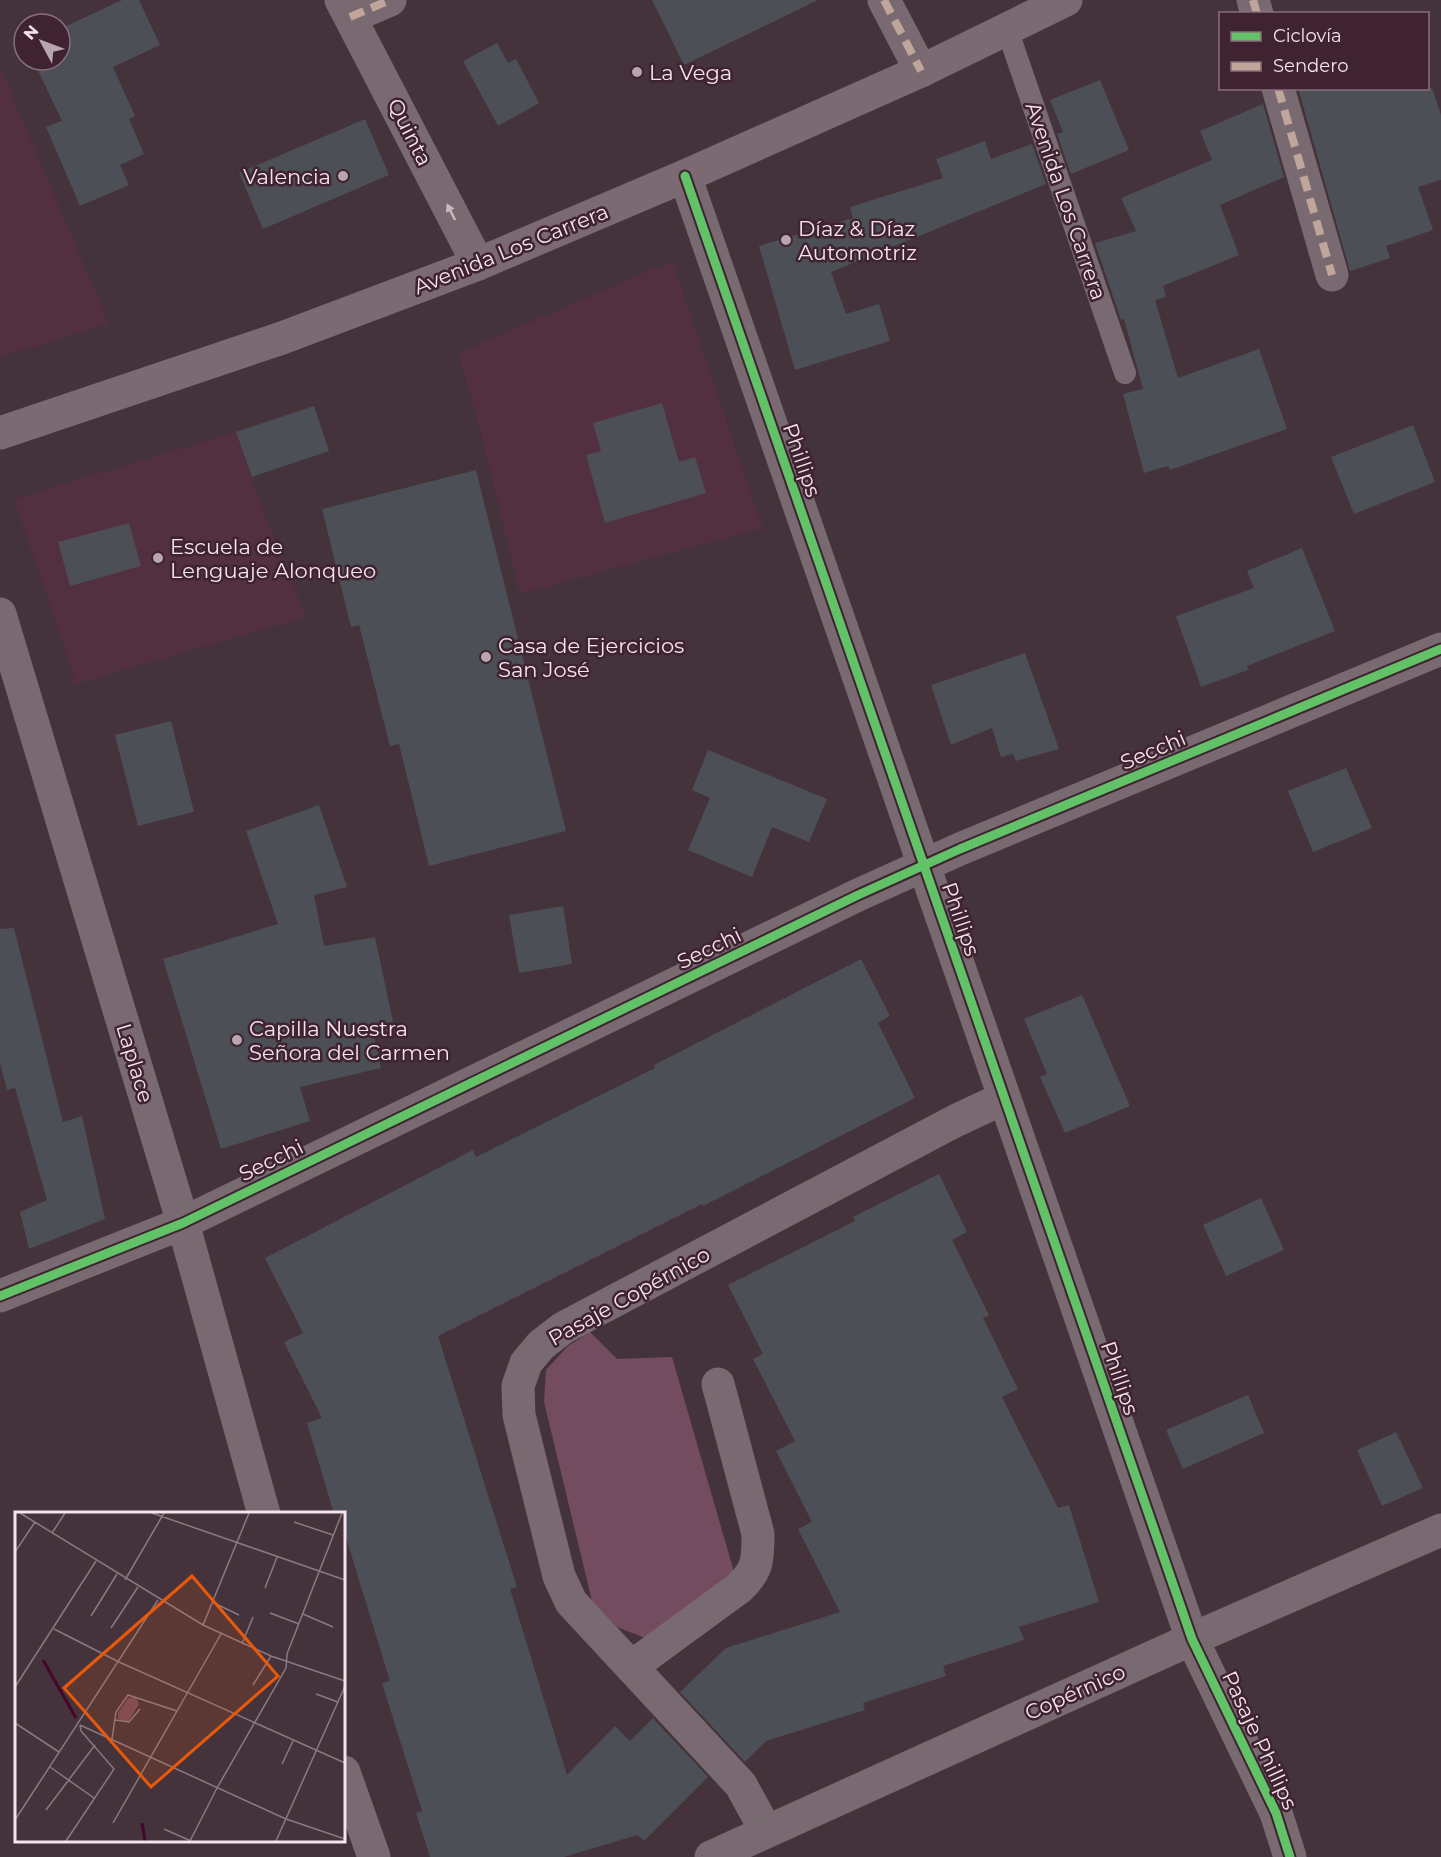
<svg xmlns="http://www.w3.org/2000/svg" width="1441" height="1857" viewBox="0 0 1441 1857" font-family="Montserrat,sans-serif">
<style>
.built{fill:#523040}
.green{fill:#744c5f}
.building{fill:#4c4f55}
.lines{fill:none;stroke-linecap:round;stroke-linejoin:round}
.service{stroke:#796a71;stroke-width:22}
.minor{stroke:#796a71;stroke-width:33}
.tertiary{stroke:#796a71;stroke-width:33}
.primary{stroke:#7b6a72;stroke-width:33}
.quiet{stroke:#c0a59a;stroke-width:8;stroke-dasharray:15 8;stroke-linecap:butt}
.cycleway-casing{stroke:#3f2331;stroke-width:13}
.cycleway{stroke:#61c268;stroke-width:9}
.oneway{fill:#cab9c0}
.poi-dot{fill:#b8a5ad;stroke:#3f2331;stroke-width:2}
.labels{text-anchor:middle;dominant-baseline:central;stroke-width:5;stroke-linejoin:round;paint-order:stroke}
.poi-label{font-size:21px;fill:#f6e3eb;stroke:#3f2331;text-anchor:start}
.street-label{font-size:21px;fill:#f6e3eb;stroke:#3f2331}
.inset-river{fill:none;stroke:#45052c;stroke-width:3}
.inset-road{fill:none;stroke:#8b7981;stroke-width:1.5}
.view{fill:#e8590c;fill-opacity:0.15;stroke:#e8590c;stroke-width:3}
.inset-edge{fill:none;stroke:#f6e3eb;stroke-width:3}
</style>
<rect width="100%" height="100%" fill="#44333b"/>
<path class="built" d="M 0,67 L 109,324 L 0,357 Z
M 672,261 L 763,528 L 520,594 L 477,418 L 458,353 Z
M 236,432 L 259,500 L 306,617 L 76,684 L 14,499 Z"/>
<path class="green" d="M 590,1332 L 617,1359 L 672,1357 L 736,1579 L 648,1639 L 617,1627 L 592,1601 L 544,1402 L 546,1370 L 568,1346 Z"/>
<path class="building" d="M 122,0 L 139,0 L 160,45 L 113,67 L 135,116 L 129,119 L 144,154 L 120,165 L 129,185 L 80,206 L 46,127 L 62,121 L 33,60 L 60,60 L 60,29 Z
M 652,0 L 818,0 L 684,65 Z
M 497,43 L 508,63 L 516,59 L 539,103 L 498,126 L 463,61 Z
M 1100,80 L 1129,150 L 1071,174 L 1057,134 L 1063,132 L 1050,100 Z
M 1298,88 L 1432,88 L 1441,115 L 1441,180 L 1418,187 L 1433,230 L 1386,246 L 1390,258 L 1350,271 Z
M 1263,104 L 1284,177 L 1220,205 L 1239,255 L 1163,286 L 1166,297 L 1155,300 L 1178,378 L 1259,349 L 1287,429 L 1170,470 L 1168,466 L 1144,473 L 1123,394 L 1143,389 L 1124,319 L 1121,320 L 1095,243 L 1136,231 L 1121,198 L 1212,160 L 1200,131 Z
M 365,119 L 389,175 L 263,229 L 239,173 Z
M 985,141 L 991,159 L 1032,144 L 1046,184 L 831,272 L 846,314 L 879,304 L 890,341 L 795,370 L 759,246 L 853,218 L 850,207 L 943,178 L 936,159 Z
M 662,403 L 679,462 L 695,457 L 706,493 L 605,523 L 586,455 L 601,451 L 593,423 Z
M 314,406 L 329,451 L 252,477 L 236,432 Z
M 1413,425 L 1435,482 L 1354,514 L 1331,457 Z
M 476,470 L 566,831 L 429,866 L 399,744 L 390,746 L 359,625 L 351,627 L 322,509 Z
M 129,523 L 141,566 L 70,586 L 58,542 Z
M 1302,548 L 1335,631 L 1247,666 L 1248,670 L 1201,687 L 1176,616 L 1254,588 L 1247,571 Z
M 1025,653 L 1059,749 L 1016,761 L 1013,754 L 1001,757 L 992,728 L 951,745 L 931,685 Z
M 171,721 L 194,812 L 138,826 L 115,735 Z
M 708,750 L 827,799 L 809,842 L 772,827 L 752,877 L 688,850 L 710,798 L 692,790 Z
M 1346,768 L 1372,828 L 1313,852 L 1288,791 Z
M 319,805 L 347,887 L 314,895 L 324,946 L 375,937 L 395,1031 L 374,1036 L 381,1068 L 300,1087 L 310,1121 L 221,1149 L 163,959 L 278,924 L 246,831 Z
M 563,906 L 572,964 L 519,973 L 509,915 Z
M 14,928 L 63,1122 L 82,1116 L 105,1219 L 29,1249 L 20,1212 L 47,1200 L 15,1088 L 7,1090 L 0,1063 L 0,929 Z
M 861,959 L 890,1016 L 878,1023 L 915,1098 L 703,1206 L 702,1204 L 438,1336 L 517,1587 L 510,1589 L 567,1775 L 615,1726 L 630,1741 L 653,1718 L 708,1777 L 644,1841 L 637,1835 L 564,1857 L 430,1857 L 416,1813 L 422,1811 L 382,1683 L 390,1681 L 344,1531 L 344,1514 L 334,1514 L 307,1423 L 322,1418 L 284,1342 L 303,1333 L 265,1258 L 473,1150 L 476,1157 L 655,1068 L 654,1065 Z
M 1082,995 L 1130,1106 L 1065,1133 L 1040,1077 L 1047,1074 L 1024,1019 Z
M 939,1174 L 967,1232 L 952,1240 L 989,1315 L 983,1318 L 1018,1389 L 1002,1397 L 1058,1508 L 1069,1505 L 1099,1602 L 1019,1627 L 1024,1640 L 943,1666 L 946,1676 L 863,1703 L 865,1710 L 766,1741 L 745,1762 L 680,1692 L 726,1648 L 840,1612 L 798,1529 L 812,1522 L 776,1451 L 795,1441 L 753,1359 L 763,1354 L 728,1285 L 855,1221 L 853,1217 Z
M 1261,1198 L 1284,1250 L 1226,1276 L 1203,1225 Z
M 1248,1395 L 1264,1433 L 1183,1469 L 1166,1430 Z
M 1396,1432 L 1423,1488 L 1382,1506 L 1357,1450 Z"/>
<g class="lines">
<path class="service" d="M 1007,29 L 1125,373"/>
<path class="minor" d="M 341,0 L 478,264
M 884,0 L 921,71
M 1253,0 L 1257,14
M 350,17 L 390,0
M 1278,88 L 1332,275
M 685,176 L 1192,1639 L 1276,1813 L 1290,1857
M 0,614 L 183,1223
M 631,1667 L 739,1588 C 758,1570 758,1560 758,1534 L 718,1384
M 766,1831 L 741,1785 L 571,1602 L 559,1576 L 519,1415 L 518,1386 L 526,1363 L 541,1345 L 563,1328 L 955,1121 L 1004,1098"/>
<path class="tertiary" d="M 183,1223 L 264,1514
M 0,1296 L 183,1223 L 858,895 L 960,849 L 1441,649
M 344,1772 L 374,1857
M 711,1857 L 1192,1639 L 1441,1530"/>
<path class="primary" d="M 0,433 L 282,338 L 478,264 L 685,176 L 921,71 L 1066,0"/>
<path class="quiet" d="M 884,0 L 921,71
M 1253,0 L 1257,14
M 350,17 L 390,0
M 1278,88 L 1332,275"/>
<g class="cycleway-casing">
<path id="cycleway" d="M 685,176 L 1192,1639 L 1276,1813 L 1290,1857
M 0,1296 L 183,1223 L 858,895 L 960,849 L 1441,649"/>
</g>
<use href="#cycleway" class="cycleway"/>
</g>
<defs><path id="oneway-solid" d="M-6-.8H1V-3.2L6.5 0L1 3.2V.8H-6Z" transform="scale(1.5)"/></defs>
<use class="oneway" href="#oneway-solid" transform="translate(451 212) rotate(-117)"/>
<g class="poi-dot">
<circle cx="637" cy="72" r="6"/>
<circle cx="343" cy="176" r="6"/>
<circle cx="786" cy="240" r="6"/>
<circle cx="158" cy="558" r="6"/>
<circle cx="486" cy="657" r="6"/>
<circle cx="237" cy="1040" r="6"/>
</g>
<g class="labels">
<g class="poi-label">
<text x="649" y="72">La Vega</text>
<text x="331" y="176" text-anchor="end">Valencia</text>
<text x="798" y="228">Díaz &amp; Díaz<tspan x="798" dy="24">Automotriz</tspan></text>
<text x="170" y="546">Escuela de<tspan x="170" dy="24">Lenguaje Alonqueo</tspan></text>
<text x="498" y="645">Casa de Ejercicios<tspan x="498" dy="24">San José</tspan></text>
<text x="249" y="1028">Capilla Nuestra<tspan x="249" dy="24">Señora del Carmen</tspan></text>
</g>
<g class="street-label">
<text transform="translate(410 132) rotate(63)">Quinta</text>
<text transform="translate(1066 201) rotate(71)">Avenida Los Carrera</text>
<text transform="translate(511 249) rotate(-22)">Avenida Los Carrera</text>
<text transform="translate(802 460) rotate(71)">Phillips</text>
<text transform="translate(1153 750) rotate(-23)">Secchi</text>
<text transform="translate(961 919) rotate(71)">Phillips</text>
<text transform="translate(709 948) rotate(-26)">Secchi</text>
<text transform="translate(135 1063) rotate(73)">Laplace</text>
<text transform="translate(271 1160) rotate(-26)">Secchi</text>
<text transform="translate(629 1296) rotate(-29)">Pasaje Copérnico</text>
<text transform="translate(1120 1378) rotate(71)">Phillips</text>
<text transform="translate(1075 1692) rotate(-24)">Copérnico</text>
<text transform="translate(1260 1740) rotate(65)">Pasaje Phillips</text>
</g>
</g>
<g transform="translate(15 1512)">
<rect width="330" height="330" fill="#44333b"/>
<path d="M 121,185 L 124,192 L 113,210 L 103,207 L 103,201 L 113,186 Z" fill="#744c5f"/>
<path class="inset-river" d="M 28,148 L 61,206M 127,311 L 130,329"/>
<path class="inset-road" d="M 5,1 L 188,113 L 256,144 L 330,169M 137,1 L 330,68M 279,10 L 318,23M 37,21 L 50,1M 0,40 L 20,10M 110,68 L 149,1M 250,76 L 262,45M 197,90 L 224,103M 255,101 L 284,112M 288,102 L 318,115M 76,104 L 102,62M 188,113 L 234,1M 96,116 L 123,75M 39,117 L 104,150 L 330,251M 227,132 L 238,105M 238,173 L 256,144M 0,175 L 81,49M 301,182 L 323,190M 100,208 L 114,210 L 125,197M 0,211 L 44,240M 65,213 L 271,307 L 330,327M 97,227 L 101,200 L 113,183 L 162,199M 267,252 L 278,229M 35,255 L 79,286M 31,298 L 80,233M 0,308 L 143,88M 98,311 L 206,122M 149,317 L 176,329M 51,329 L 99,257 L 66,219 L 65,213M 175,329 L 202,276 L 271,156 L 272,142 L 327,1M 261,329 L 330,174"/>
<path class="view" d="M 177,64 L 263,164 L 136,275 L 49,176 Z"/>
<rect width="330" height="330" class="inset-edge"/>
</g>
<rect x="1219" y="12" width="210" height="78" fill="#3f2331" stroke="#88707b" stroke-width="1.5"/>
<rect x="1231" y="32" width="30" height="9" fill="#61c268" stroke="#88707b" stroke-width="1.5"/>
<text x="1273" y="42" font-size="18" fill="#f6e3eb">Ciclovía</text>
<rect x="1231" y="62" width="30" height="9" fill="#c0a59a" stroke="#88707b" stroke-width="1.5"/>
<text x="1273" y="72" font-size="18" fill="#f6e3eb">Sendero</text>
<g transform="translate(42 42) rotate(311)"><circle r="28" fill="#3f2331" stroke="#88707b" stroke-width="1.5"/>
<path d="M0-4.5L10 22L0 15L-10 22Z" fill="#b8a5ad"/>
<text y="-9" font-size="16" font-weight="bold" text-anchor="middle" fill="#f6e3eb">N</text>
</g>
</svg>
